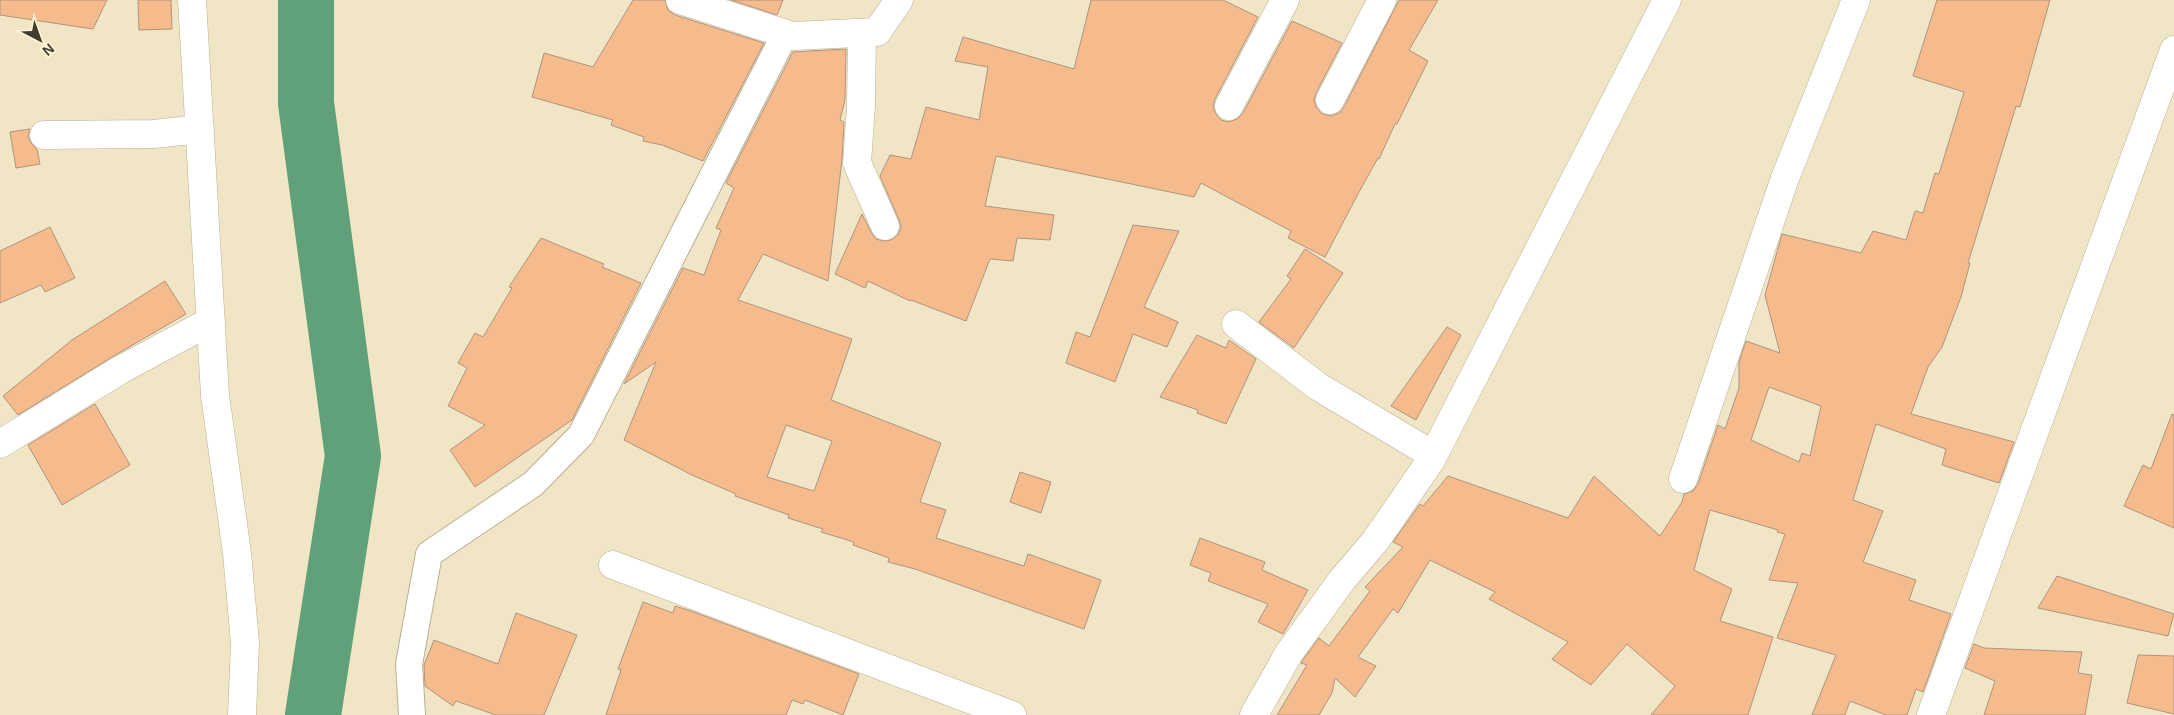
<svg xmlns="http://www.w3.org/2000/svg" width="2174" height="715" viewBox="0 0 2174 715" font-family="Arial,sans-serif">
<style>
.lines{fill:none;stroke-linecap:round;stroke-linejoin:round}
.river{stroke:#60a179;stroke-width:56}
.building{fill:#f5bb8d;stroke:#af947f;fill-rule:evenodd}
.pedestrian-casing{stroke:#bab091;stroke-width:28}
.minor-casing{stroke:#bab091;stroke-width:29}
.secondary-casing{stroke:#bab091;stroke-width:29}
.pedestrian{stroke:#fff;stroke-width:26}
.minor{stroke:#fff;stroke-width:28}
.secondary{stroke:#fff;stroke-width:28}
</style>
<rect width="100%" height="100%" fill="#f0e5c5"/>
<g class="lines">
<path class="river" d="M 306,0 L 306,103 L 353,456 L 313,715"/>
</g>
<path class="building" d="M 0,0 L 107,0 L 93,29 L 0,15 Z
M 138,0 L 171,0 L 172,29 L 139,30 Z
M 633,0 L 665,0 L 668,10 L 675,15 L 764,43 L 703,161 L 662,145 L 643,141 L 644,137 L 611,125 L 613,120 L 532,97 L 544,53 L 593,67 Z
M 731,0 L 783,0 L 777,15 Z
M 1091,0 L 1223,0 L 1258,17 L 1215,99 L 1213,107 L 1216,114 L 1221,120 L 1229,122 L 1237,119 L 1243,113 L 1292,21 L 1342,43 L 1316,93 L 1314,100 L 1317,108 L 1322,114 L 1331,116 L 1339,113 L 1344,107 L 1399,0 L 1438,0 L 1409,50 L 1428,61 L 1397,124 L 1395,124 L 1379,159 L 1378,158 L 1359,192 L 1325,257 L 1288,238 L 1291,231 L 1201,183 L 1194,197 L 996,156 L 985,206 L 1054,215 L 1050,240 L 1017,238 L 1013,261 L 990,259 L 966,321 L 911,300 L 910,301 L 868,281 L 865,288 L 835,274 L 862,214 L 871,232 L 876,239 L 883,241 L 891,240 L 898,235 L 901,227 L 899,220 L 880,176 L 890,155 L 911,159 L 926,107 L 979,120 L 988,67 L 955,61 L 963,37 L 1074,69 Z
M 1937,0 L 2050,0 L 2020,107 L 2016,106 L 1968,263 L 1970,263 L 1961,297 L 1942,347 L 1928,367 L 1911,414 L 2014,442 L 1999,483 L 1942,465 L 1946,449 L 1876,424 L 1853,500 L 1883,511 L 1863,562 L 1916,580 L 1909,600 L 1951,614 L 1923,692 L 1916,689 L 1907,715 L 1886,715 L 1850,701 L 1845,715 L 1812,715 L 1836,655 L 1777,638 L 1798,583 L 1769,580 L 1785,534 L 1777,532 L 1778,530 L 1710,510 L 1694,570 L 1732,589 L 1720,621 L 1773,637 L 1748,715 L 1651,715 L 1675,686 L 1627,644 L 1591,685 L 1552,659 L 1568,642 L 1489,599 L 1495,592 L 1430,560 L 1398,613 L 1393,609 L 1358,657 L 1376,666 L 1355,697 L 1335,678 L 1332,693 L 1319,715 L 1277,715 L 1307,665 L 1301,663 L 1302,661 L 1319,638 L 1329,646 L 1370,591 L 1365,587 L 1403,547 L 1393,542 L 1420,504 L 1423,506 L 1448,476 L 1568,518 L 1594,476 L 1660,536 L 1682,502 L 1684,494 L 1693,491 L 1698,484 L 1718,425 L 1725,429 L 1739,388 L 1739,362 L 1746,341 L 1780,353 L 1765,295 L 1782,234 L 1861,253 L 1873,231 L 1906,240 L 1915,211 L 1923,213 L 1935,173 L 1939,174 L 1964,92 L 1913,76 ZM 1769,387 L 1821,406 L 1810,456 L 1802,453 L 1799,462 L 1751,440 Z
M 846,49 L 845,100 L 840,120 L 844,122 L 842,159 L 828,281 L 763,254 L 738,300 L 852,339 L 831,400 L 941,443 L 920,502 L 946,510 L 936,538 L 1024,566 L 1028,554 L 1101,580 L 1084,629 L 915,569 L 888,562 L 889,558 L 853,545 L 854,542 L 821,532 L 823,529 L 788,518 L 789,515 L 735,496 L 736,494 L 692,475 L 624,440 L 656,362 L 624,384 L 683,268 L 704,275 L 721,230 L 716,228 L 734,188 L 726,183 L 793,52 ZM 786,425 L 832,441 L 814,491 L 767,477 Z
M 30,129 L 28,136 L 31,143 L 37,149 L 40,164 L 16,168 L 10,132 Z
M 1133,225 L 1179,231 L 1144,307 L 1178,322 L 1167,347 L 1133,334 L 1115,382 L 1066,363 L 1076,332 L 1090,337 Z
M 50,227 L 75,278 L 45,292 L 41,285 L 0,303 L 0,251 Z
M 541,238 L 604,264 L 602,267 L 641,283 L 572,420 L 475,487 L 450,450 L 485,425 L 448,406 L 467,368 L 458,363 L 475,333 L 483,337 L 512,288 L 509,287 Z
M 1305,249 L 1343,273 L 1294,348 L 1259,322 L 1291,279 L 1287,276 Z
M 165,281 L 186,314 L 112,357 L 18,415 L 3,396 L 72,340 Z
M 1447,327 L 1461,335 L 1416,420 L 1391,406 Z
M 1197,335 L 1226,348 L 1229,340 L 1256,359 L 1226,424 L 1197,413 L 1198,410 L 1160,397 Z
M 95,404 L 130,465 L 62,505 L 28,445 Z
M 2172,414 L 2174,415 L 2174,528 L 2124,506 L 2143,465 L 2151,469 Z
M 1020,472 L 1051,482 L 1041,513 L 1010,502 Z
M 1200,538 L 1265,562 L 1262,570 L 1308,590 L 1283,634 L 1258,622 L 1268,604 L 1208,581 L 1211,573 L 1190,565 Z
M 2057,576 L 2174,614 L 2168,636 L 2038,608 Z
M 643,602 L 673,613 L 675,606 L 691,611 L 859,674 L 843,715 L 805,700 L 803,704 L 792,700 L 786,715 L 606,715 L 621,670 L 618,669 Z
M 516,613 L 577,635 L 544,715 L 496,715 L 456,701 L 453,706 L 425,686 L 424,665 L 434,640 L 498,664 Z
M 1974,644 L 1984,648 L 2082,652 L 2078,673 L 2092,675 L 2085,715 L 1984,715 L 1995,681 L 1965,668 Z
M 2138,655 L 2174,656 L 2174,714 L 2127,703 Z"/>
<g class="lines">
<g class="pedestrian-casing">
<path id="pedestrian" d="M 412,715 L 409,664 L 429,554 L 533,484 L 581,435 L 785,34"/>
</g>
<g class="minor-casing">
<path id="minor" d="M 192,0 L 215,395 L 237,553 L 245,643 L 242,715
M 680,0 L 793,36 L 877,32 L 899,0
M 862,33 L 861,106 L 857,163 L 885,226
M 1330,100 L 1382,0
M 1229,106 L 1285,0
M 44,135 L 154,134 L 200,129
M 1236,324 L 1319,387 L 1433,455
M 0,444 L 120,370 L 211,321
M 1683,479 L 1785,178 L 1856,0
M 613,565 L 1012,715
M 1931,715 L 2174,50"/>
</g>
<g class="secondary-casing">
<path id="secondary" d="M 1254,715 L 1289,653 L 1342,580 L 1376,540 L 1431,460 L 1667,0"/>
</g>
<use href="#pedestrian" class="pedestrian"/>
<use href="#minor" class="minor"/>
<use href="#secondary" class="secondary"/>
</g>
<g transform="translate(40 40) rotate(139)" stroke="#fef2d2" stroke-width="4" paint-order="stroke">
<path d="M0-4L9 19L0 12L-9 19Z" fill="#403c2f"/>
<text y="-8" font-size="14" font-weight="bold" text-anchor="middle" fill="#403c2f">N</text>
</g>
</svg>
